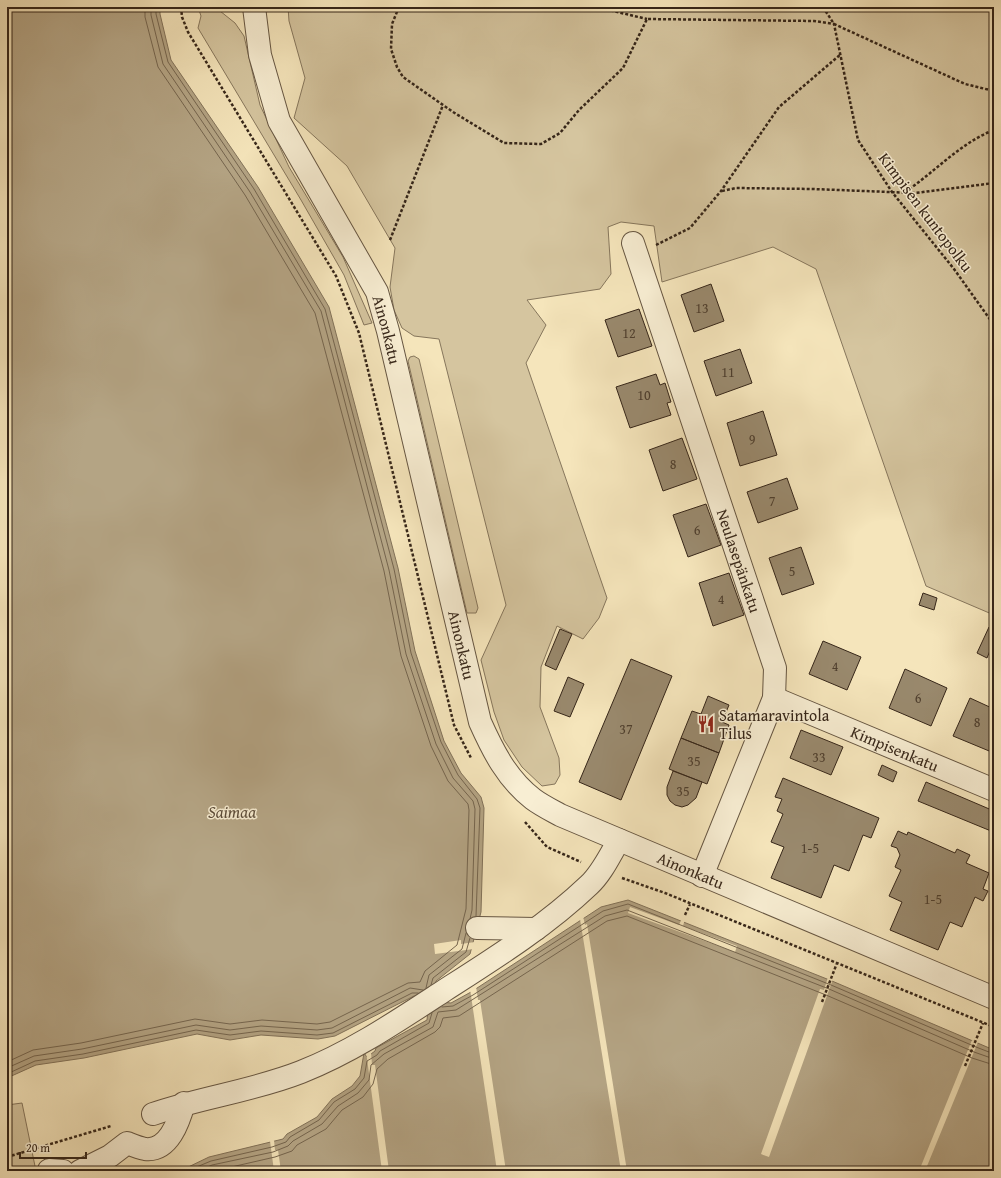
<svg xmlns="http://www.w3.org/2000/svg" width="1001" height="1178" viewBox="0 0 1001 1178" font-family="'Gentium Book Plus',serif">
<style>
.green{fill:#d5c59f;stroke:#86765c}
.water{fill:#b4a484;stroke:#827259}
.pier{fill:#f5e5bb}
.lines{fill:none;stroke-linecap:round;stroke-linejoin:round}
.shore{stroke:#75654e;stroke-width:1}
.building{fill:#99896d;stroke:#362619}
.minor-casing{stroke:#665642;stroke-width:24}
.path{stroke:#362619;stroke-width:2.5;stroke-dasharray:3 2;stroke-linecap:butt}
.minor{stroke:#f8eed3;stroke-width:22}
.labels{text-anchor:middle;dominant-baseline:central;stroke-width:3;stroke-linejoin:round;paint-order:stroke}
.number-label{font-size:14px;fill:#4f3f2e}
.street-label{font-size:16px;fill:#362619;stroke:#f8eed3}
.poi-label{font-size:16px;fill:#362619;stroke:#f8eed3;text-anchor:start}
.water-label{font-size:17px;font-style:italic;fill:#5c4c39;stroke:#f8eed3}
</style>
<rect width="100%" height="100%" fill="#f5e5bb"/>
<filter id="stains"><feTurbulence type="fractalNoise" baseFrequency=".005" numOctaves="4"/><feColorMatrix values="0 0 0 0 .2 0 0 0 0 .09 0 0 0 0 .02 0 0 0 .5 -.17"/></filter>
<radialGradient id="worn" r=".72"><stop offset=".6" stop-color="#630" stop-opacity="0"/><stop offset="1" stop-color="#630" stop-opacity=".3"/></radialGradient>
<path class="green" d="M 198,7 L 215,7 L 235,23 L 244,36 L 260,105 L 289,167 L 343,257 L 372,323 L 364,325 L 344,275 L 301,200 L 198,28 L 201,16 Z
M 288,7 L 994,7 L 994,615 L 926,586 L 816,269 L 773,247 L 662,282 L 654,226 L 621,222 L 608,227 L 611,274 L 600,289 L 527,300 L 546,325 L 526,363 L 607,598 L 599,618 L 583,639 L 557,626 L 541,667 L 540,707 L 559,758 L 560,775 L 555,784 L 542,786 L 522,767 L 504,740 L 494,712 L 481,660 L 506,605 L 439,339 L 414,336 L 402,328 L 394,310 L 390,287 L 395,248 L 347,166 L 294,118 L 305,78 L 289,21 Z
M 414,356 L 419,359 L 478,608 L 476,613 L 467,613 L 408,361 L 410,357 Z
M 22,1103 L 36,1171 L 7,1171 L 7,1105 Z"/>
<path class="water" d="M 7,7 L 160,7 L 160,14 L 171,60 L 258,187 L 329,307 L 398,568 L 415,651 L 444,741 L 461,773 L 481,797 L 484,808 L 481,912 L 470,954 L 436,981 L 435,990 L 440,1002 L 451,1003 L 471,992 L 601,907 L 628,900 L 832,981 L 994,1050 L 994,1171 L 180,1171 L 209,1157 L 283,1139 L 287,1134 L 317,1117 L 332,1099 L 352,1086 L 360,1076 L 364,1053 L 367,1057 L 375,1051 L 376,1048 L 427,1020 L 428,1010 L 421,999 L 414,996 L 335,1036 L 318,1039 L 261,1035 L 230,1040 L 197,1034 L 84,1058 L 36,1065 L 7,1078 Z"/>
<path class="pier" d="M 630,907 L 679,925 L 682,918 L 685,919 L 683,926 L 737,946 L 735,952 L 628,913 Z
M 583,916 L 585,925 L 587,924 L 627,1171 L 621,1171 L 580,919 Z
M 461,940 L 461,944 L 475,942 L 474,949 L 435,954 L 434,944 Z
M 828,977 L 833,979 L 769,1157 L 761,1154 L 820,989 L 824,990 Z
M 476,986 L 478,1000 L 480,1000 L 506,1171 L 497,1171 L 470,989 Z
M 972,1040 L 978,1042 L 925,1171 L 919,1171 Z
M 366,1051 L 368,1054 L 371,1052 L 372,1065 L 375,1065 L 389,1171 L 382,1171 Z
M 274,1140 L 275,1150 L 278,1150 L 281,1171 L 274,1171 L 270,1141 Z"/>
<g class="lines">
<path class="shore" d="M 151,7 L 151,15 L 163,64 L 250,192 L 321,311 L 389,570 L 406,654 L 436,744 L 453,778 L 473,801 L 475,809 L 472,910 L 470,919
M 156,7 L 156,14 L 168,62 L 254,189 L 325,309 L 394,569 L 411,653 L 441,742 L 458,775 L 477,799 L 480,808 L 476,916
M 431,985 L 433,978 L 466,952 L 470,938
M 426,988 L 429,975 L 462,949 L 466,933
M 442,1007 L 453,1006 L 473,995 L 603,911 L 628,904 L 831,985 L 976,1047 L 994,1054
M 7,1062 L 33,1050 L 81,1043 L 195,1019 L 230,1024 L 262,1020 L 317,1024 L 330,1022 L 408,983 L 420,982 L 425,971 L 457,945 L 466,909 L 469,810 L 468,804 L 448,781 L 431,746 L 401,656 L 384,571 L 315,313 L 245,195 L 158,67 L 145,17 L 145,7
M 7,1068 L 34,1056 L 82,1049 L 196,1025 L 230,1030 L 261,1026 L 317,1030 L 332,1028 L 410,988 L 423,990
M 7,1074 L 35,1061 L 83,1054 L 196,1030 L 230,1035 L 261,1031 L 317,1035 L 333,1033 L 412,993 L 418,993
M 187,1171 L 211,1161 L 272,1147 L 286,1142 L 290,1137 L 319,1120 L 334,1102 L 355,1089 L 364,1078 L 367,1061 L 377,1055 L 380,1051 L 429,1023 L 432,1013
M 199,1171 L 212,1165 L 273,1152 L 288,1146 L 293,1141 L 322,1124 L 338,1106 L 358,1093 L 369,1080 L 371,1065 L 384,1054 L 433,1027 L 438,1012 L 456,1010 L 605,916 L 627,910 L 829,989 L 974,1052 L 994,1059
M 214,1171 L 275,1157 L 292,1151 L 297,1145 L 326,1129 L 342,1110 L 363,1097 L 373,1084 L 377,1069 L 388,1059 L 435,1032 L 440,1027 L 443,1018 L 459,1016 L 607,921 L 627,916 L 826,995 L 972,1058 L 994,1065"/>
</g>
<path class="building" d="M 711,284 L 724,321 L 694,332 L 681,295 Z
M 639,309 L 652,346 L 618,357 L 605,320 Z
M 740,349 L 752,383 L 716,396 L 704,361 Z
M 656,374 L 660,385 L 665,383 L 671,402 L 667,403 L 671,415 L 630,428 L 616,387 Z
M 763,411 L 777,455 L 740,466 L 727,423 Z
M 682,438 L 697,479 L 663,491 L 649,450 Z
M 787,478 L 798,509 L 758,523 L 747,492 Z
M 706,504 L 721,545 L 688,557 L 673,515 Z
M 801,547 L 814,584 L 782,595 L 769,558 Z
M 729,573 L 744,615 L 713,626 L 699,583 Z
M 923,593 L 937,598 L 934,610 L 919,605 Z
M 989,627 L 994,629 L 994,641 L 987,658 L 977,653 Z
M 560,629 L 572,634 L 556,670 L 545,665 Z
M 823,641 L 861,657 L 847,690 L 809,674 Z
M 631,659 L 672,676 L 621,800 L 579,782 Z
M 905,669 L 947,688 L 931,726 L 889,708 Z
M 568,677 L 584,684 L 570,717 L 554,711 Z
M 708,696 L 729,705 L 722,722 L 729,725 L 719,753 L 681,738 L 692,711 L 701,714 Z
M 970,698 L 994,709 L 994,753 L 953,736 Z
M 801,730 L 843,747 L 831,775 L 790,758 Z
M 681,738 L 719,753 L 707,784 L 669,769 Z
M 882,765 L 897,772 L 893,782 L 878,775 Z
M 673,771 L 702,782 L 696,798 L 688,805 L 682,807 L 675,805 L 670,801 L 667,795 L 667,787 Z
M 783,778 L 879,818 L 871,838 L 863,835 L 849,871 L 834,865 L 821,898 L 771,878 L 784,847 L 771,842 L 783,814 L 777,811 L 782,799 L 775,797 Z
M 926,782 L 994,811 L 994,825 L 991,831 L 918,801 Z
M 898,831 L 907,835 L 908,832 L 955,853 L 957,849 L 970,855 L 966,863 L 989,873 L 983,889 L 988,891 L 983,901 L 975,897 L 962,927 L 950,922 L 938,950 L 890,930 L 902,902 L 889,896 L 901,870 L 895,867 L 900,855 L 897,848 L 891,846 Z"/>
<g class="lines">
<g class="minor-casing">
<g id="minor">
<path id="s1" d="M 254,7 L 260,55 L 279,121 L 377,292 L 388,331 L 480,722 C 493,751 507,779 533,799 C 541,805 551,810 560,815 L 994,998"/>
<path id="s2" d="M 633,243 L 775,668 L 774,698 L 702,876"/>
<path id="s3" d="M 774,698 L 994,790"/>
<path d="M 477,928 L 536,929"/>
<path d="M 153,1114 C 202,1097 253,1091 301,1072 C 352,1052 399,1020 445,990 C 495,958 546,926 589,885 C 602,873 610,855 619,840"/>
<path d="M 49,1170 L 63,1171"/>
<path d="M 80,1171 L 110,1156 L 127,1143 C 132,1145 139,1148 145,1149 C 169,1152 179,1121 184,1103"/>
</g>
</g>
<path class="path" d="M 181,7 L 182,17 L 188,32 L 336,276 L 359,333 L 454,725 L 471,758
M 399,7 L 392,24 L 391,49 L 397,67 L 403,77 L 453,112 L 504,143 L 541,144 L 560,133 L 579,110 L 623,68 L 647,19 L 814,21 L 834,24 L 858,140 L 892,192 L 954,269 L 994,325
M 596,7 L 647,19
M 823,7 L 834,24 L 965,84 L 994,91
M 722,191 L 736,188 L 813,189 L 915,193 L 994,183
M 905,192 C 935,172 960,143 994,130
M 390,240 L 443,105
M 656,245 L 690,228 L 721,191 L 779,107 L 841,54
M 525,822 L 547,847 L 581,862
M 622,878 L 665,893 L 994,1027
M 685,915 L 690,904
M 822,1002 L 837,963
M 965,1066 L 983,1023
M 7,1157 L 111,1126"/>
<use href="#minor" class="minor"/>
</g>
<defs>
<g id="restaurant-bare" transform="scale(1.38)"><path d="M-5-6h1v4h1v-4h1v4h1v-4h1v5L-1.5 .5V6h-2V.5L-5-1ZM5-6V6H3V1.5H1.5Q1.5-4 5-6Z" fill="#8f2418" stroke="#f8eed3" stroke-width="2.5" paint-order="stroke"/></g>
</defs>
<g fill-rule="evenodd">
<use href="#restaurant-bare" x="706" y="724"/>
</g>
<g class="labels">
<g class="number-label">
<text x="702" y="308">13</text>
<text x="629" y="333">12</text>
<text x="728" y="372">11</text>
<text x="644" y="395">10</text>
<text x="752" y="439">9</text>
<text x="673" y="464">8</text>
<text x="772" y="501">7</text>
<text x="697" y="530">6</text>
<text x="792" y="571">5</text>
<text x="721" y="599">4</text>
<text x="835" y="666">4</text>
<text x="918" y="698">6</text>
<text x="977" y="722">8</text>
<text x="626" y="729">37</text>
<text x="819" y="757">33</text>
<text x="694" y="761">35</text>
<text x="683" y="791">35</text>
<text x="810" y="848">1-5</text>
<text x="933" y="899">1-5</text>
</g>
<g class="street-label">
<text transform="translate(926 212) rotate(53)">Kimpisen kuntopolku</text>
<text stroke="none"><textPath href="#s1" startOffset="353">Ainonkatu</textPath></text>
<text stroke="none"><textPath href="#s2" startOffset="335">Neulasepänkatu</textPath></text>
<text stroke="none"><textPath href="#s1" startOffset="677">Ainonkatu</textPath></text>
<text stroke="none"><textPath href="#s3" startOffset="131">Kimpisenkatu</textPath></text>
<text stroke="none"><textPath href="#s1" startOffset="1024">Ainonkatu</textPath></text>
</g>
<g class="poi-label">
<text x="719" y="715">Satamaravintola<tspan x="719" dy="18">Tilus</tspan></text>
</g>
<g class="water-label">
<text x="232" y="811">Saimaa</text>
</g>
</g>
<rect width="1001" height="1178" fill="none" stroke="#f5e5bb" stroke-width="24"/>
<rect x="8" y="8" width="985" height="1162" fill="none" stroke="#362619" stroke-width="2"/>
<rect x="12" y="12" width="977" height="1154" fill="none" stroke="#362619"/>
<path d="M20 1152v6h66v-6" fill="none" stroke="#362619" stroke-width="2"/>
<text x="26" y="1152" font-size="12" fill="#362619" stroke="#f8eed3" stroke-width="3" paint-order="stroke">20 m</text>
<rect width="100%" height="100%" filter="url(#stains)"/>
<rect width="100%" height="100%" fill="url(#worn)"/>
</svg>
